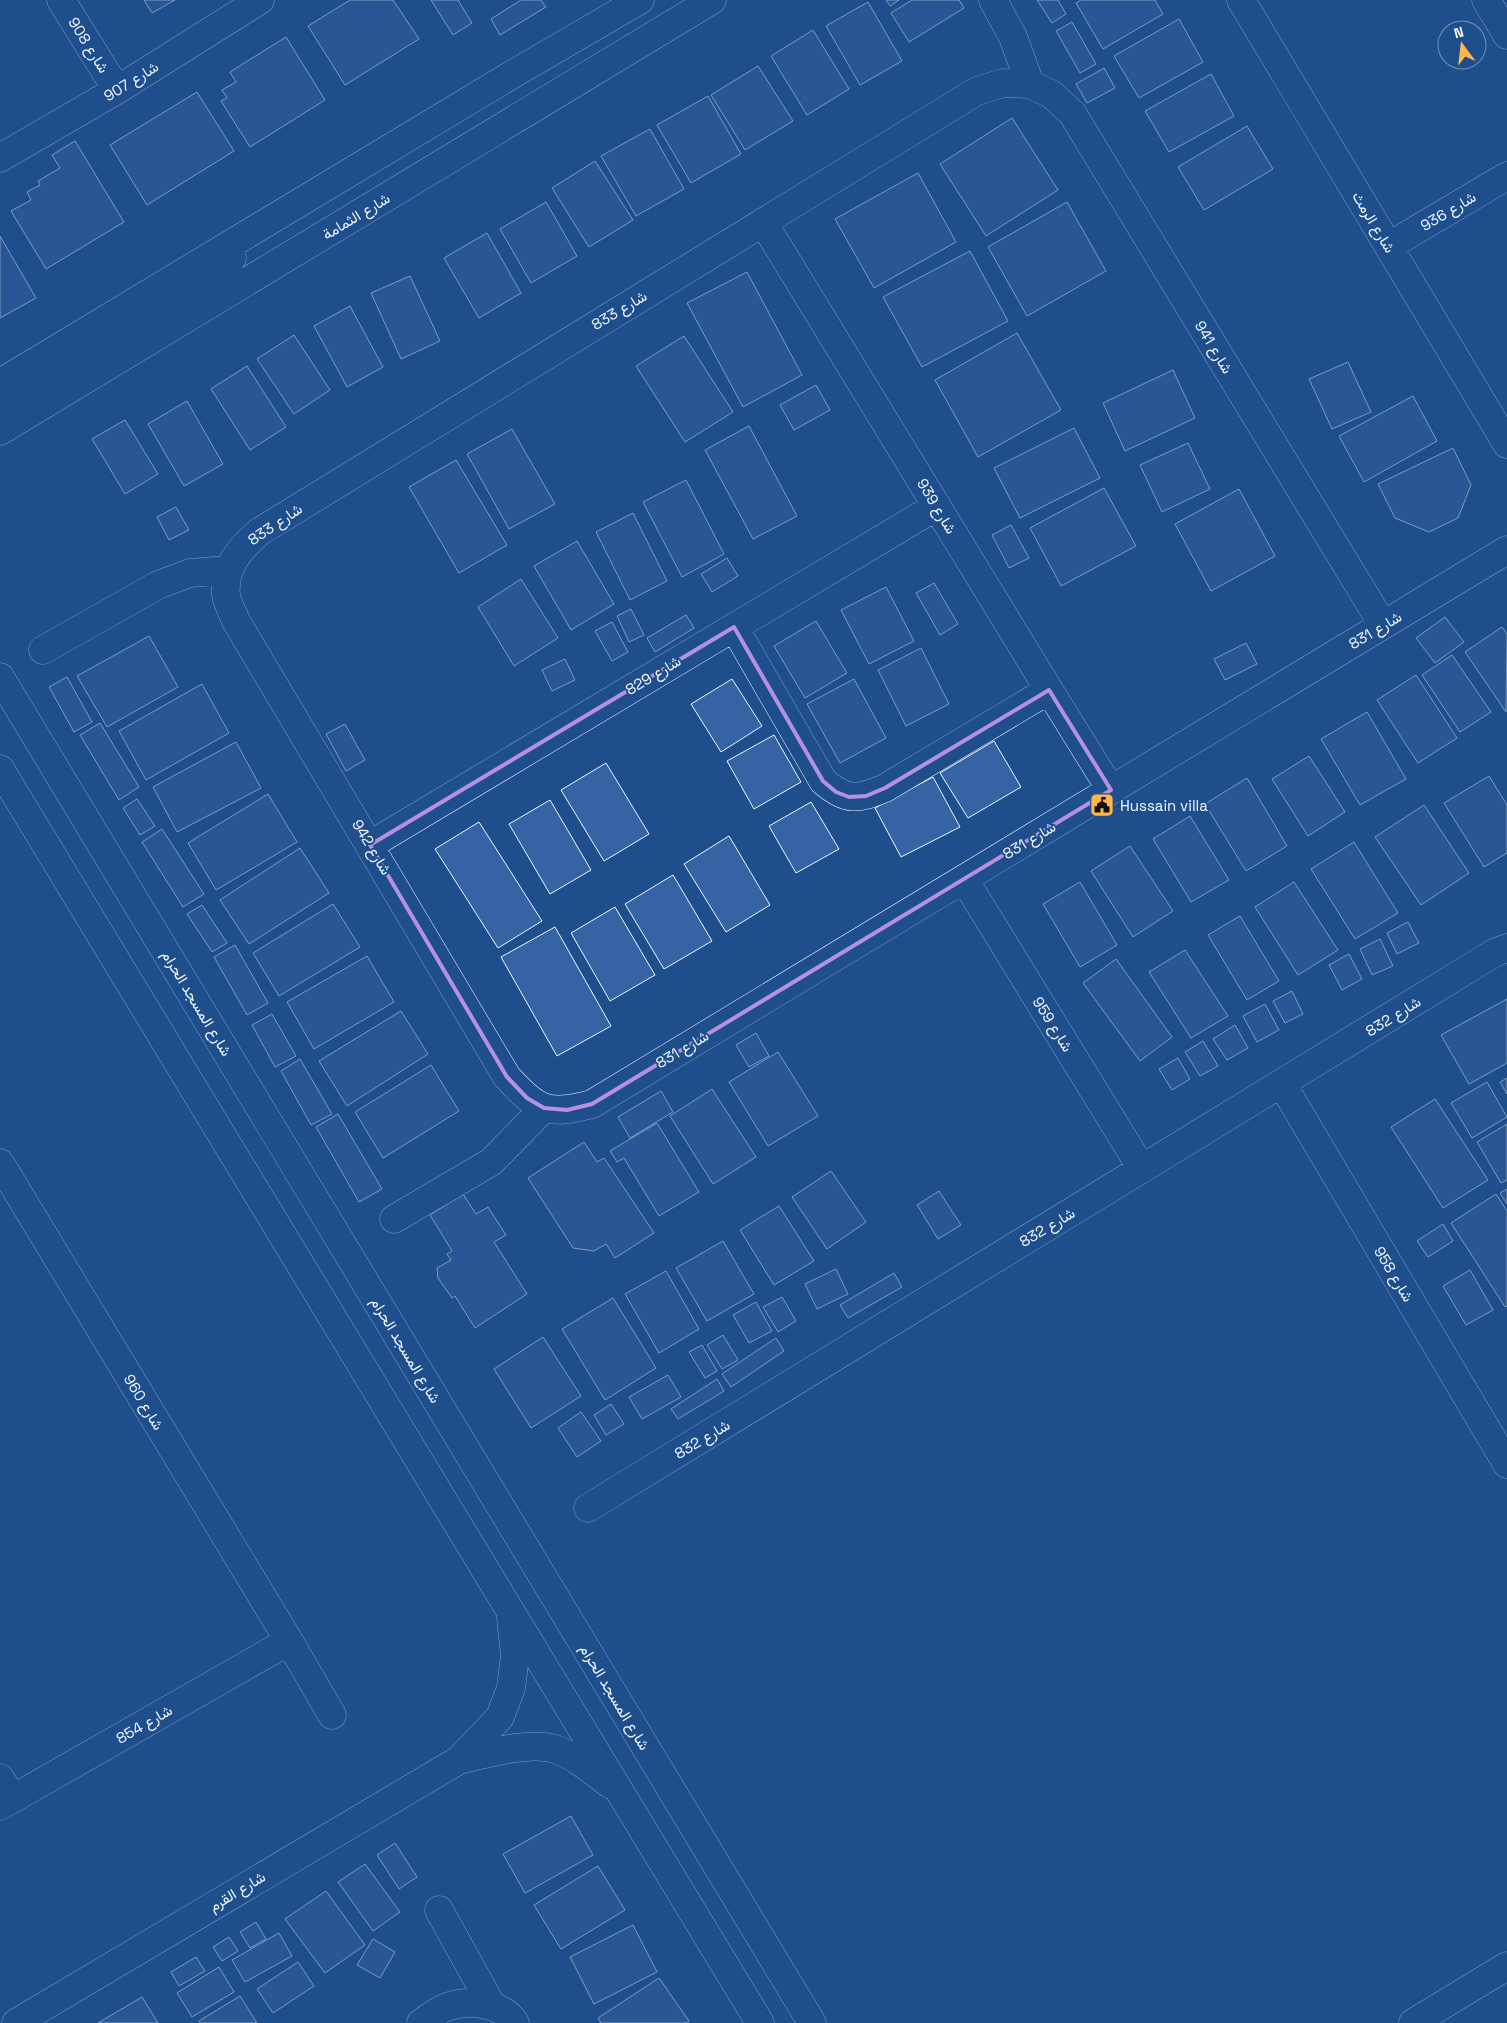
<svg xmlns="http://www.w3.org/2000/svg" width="1507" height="2023" viewBox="0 0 1507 2023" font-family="'Space Grotesk',Vazirmatn,sans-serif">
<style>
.building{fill:#3563a3;stroke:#f2f6ff}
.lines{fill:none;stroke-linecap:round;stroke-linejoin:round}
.minor-casing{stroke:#f2f6ff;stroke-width:29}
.minor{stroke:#1f4e8c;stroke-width:28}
.marked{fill:none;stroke:#b691df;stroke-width:4;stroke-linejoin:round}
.labels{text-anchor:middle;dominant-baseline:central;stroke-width:4;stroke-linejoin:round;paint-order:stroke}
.street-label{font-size:15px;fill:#f2f6ff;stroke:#1f4e8c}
.poi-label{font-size:15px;fill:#f2f6ff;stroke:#1f4e8c;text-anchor:start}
</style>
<rect width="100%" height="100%" fill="#1f4e8c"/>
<path class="building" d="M 144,0 L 175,0 L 152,13 Z
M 350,0 L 393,0 L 419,39 L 345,85 L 308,26 Z
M 431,0 L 458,0 L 472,23 L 453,35 Z
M 521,0 L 541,0 L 546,7 L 500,35 L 491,19 Z
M 886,0 L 899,0 L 890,6 Z
M 912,0 L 959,0 L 964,8 L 909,42 L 891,13 Z
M 1037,0 L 1058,0 L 1066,14 L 1052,23 Z
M 1081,0 L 1155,0 L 1163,14 L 1103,49 L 1076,3 Z
M 868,2 L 902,61 L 860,85 L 826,26 Z
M 1179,19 L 1203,62 L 1139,98 L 1114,56 Z
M 1072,22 L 1096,64 L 1080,73 L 1056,31 Z
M 813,30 L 849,89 L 807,115 L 771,56 Z
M 286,37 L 325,100 L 250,147 L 221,101 L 227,98 L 222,90 L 236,82 L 230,72 Z
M 758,66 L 793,121 L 745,150 L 711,95 Z
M 1104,68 L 1115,88 L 1087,103 L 1076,84 Z
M 1211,74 L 1234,116 L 1169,152 L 1145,111 Z
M 197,92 L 234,151 L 147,205 L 110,145 Z
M 708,96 L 741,154 L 691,183 L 657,125 Z
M 1012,118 L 1058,190 L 986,236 L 940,164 Z
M 1247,126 L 1273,169 L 1204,210 L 1178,167 Z
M 650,129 L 684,189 L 636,216 L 601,156 Z
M 75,141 L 124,222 L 46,269 L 11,211 L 31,200 L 27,192 L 40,185 L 38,181 L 60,168 L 52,155 Z
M 595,161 L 633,220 L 589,247 L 552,188 Z
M 918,173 L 956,242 L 874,288 L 835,219 Z
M 546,202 L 577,256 L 531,283 L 500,229 Z
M 1067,202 L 1106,271 L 1027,316 L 988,247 Z
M 487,233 L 521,293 L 479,318 L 444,258 Z
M 0,236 L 36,298 L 0,318 Z
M 970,251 L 1008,321 L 922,367 L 883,297 Z
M 747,272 L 802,375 L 743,407 L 687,303 Z
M 410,276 L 440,341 L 401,359 L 371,293 Z
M 350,306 L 383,367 L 347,387 L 314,326 Z
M 1017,333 L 1061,410 L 978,457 L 935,380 Z
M 294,335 L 330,390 L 294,414 L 257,359 Z
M 684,336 L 733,412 L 685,442 L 636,366 Z
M 1348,362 L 1371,412 L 1332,429 L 1309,379 Z
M 247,366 L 286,427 L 250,450 L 211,389 Z
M 1173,370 L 1195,418 L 1125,451 L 1103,403 Z
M 816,385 L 830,410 L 794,430 L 780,405 Z
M 1413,396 L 1437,441 L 1364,482 L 1339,436 Z
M 187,401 L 223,464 L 184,486 L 148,424 Z
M 125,420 L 158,474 L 125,494 L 92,439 Z
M 749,426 L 797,516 L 753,539 L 705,450 Z
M 1074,428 L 1100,478 L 1020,518 L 994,468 Z
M 512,429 L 555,504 L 509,529 L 467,454 Z
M 1188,443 L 1210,489 L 1162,512 L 1140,465 Z
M 1453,448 L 1471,485 L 1458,518 L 1429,532 L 1395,518 L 1378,484 Z
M 456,460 L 507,545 L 459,573 L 409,487 Z
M 686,480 L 724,554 L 682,577 L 643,502 Z
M 1104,488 L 1136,546 L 1061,586 L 1030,528 Z
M 1239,489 L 1275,556 L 1211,591 L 1175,524 Z
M 176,507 L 189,530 L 169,540 L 157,517 Z
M 633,513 L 667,581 L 630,600 L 596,532 Z
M 1011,525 L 1029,558 L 1009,568 L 992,535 Z
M 577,541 L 614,604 L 571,630 L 534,566 Z
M 727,558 L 738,576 L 712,592 L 701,574 Z
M 521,579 L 558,638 L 514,666 L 478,607 Z
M 934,583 L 958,624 L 940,635 L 916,593 Z
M 886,587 L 914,641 L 869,664 L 841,610 Z
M 631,609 L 644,635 L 629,642 L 617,616 Z
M 686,615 L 694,628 L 655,652 L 647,638 Z
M 1445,617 L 1464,642 L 1435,663 L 1416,638 Z
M 816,621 L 847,673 L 805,698 L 774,646 Z
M 612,622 L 628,652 L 612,661 L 595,631 Z
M 1502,627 L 1507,634 L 1506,712 L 1465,652 Z
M 149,636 L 178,687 L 107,727 L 77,676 Z
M 1246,643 L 1257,664 L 1225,680 L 1214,659 Z
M 921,648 L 949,704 L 906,726 L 878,670 Z
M 1452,655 L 1491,712 L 1460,732 L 1422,675 Z
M 565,659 L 575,680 L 552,691 L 542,670 Z
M 1416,675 L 1457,738 L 1418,763 L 1377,700 Z
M 67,677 L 92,722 L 74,732 L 49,687 Z
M 732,679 L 762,726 L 721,752 L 691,704 Z
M 854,679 L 886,738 L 840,763 L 807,704 Z
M 202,684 L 229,733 L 146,780 L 119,731 Z
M 1367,712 L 1406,779 L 1360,805 L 1321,739 Z
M 100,723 L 139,787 L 119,800 L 80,735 Z
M 345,724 L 365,760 L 346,771 L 326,734 Z
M 774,735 L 801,782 L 754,809 L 727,761 Z
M 994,741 L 1021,787 L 968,818 L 940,773 Z
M 236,742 L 261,788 L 177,832 L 153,787 Z
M 1309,756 L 1345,812 L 1308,836 L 1272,779 Z
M 606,763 L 649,834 L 604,861 L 561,790 Z
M 1489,776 L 1507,805 L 1507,853 L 1484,867 L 1444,803 Z
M 933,777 L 960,827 L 901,857 L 875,808 Z
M 1247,778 L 1287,846 L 1246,871 L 1205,804 Z
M 268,794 L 297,842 L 216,890 L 188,843 Z
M 137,799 L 155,826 L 140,835 L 123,808 Z
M 550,800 L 591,870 L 550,894 L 509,824 Z
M 811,802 L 839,849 L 796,873 L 769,826 Z
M 1424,805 L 1469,873 L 1421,905 L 1375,837 Z
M 1190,816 L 1229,880 L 1191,902 L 1153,839 Z
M 479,822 L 542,921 L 498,948 L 435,849 Z
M 162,829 L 204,894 L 183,907 L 142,842 Z
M 729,836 L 770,905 L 726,932 L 684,864 Z
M 1354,842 L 1398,913 L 1355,939 L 1311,869 Z
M 1130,846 L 1173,911 L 1133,937 L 1091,871 Z
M 300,848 L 329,893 L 249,944 L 220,900 Z
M 673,875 L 712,941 L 664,969 L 625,904 Z
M 1080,882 L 1117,945 L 1080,967 L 1043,904 Z
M 1294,882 L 1338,950 L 1298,975 L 1255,907 Z
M 333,904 L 360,947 L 279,996 L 253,953 Z
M 202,905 L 227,943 L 212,952 L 187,914 Z
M 615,907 L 655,975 L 610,1001 L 571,933 Z
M 1240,916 L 1279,981 L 1247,1000 L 1208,935 Z
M 1408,922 L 1419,943 L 1397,954 L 1387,933 Z
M 555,927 L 611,1026 L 557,1056 L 501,957 Z
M 1380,939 L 1393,966 L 1372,975 L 1360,949 Z
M 235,945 L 268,1003 L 247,1015 L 214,957 Z
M 1185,950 L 1228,1016 L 1191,1038 L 1149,972 Z
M 1349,954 L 1362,979 L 1342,990 L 1329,965 Z
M 367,956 L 394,1002 L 314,1049 L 287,1002 Z
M 1116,959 L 1172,1037 L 1140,1061 L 1083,983 Z
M 1292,991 L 1303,1014 L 1285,1023 L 1273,1001 Z
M 1507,999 L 1507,1063 L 1469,1084 L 1441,1035 Z
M 1265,1004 L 1279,1030 L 1257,1042 L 1243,1016 Z
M 401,1011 L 428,1054 L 347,1106 L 319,1061 Z
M 272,1014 L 296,1056 L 275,1067 L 252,1025 Z
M 1235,1025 L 1248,1048 L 1227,1060 L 1213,1039 Z
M 756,1033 L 769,1056 L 749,1067 L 736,1045 Z
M 1203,1041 L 1218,1066 L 1200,1076 L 1185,1052 Z
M 778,1052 L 818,1116 L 768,1146 L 729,1082 Z
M 1178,1058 L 1190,1079 L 1172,1090 L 1159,1069 Z
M 300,1059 L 332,1114 L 311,1125 L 281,1071 Z
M 431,1065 L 459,1111 L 383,1158 L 355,1112 Z
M 1507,1078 L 1507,1094 L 1500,1082 Z
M 1487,1082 L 1507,1117 L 1472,1138 L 1451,1103 Z
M 712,1089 L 756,1157 L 713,1184 L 670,1116 Z
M 661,1091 L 673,1112 L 630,1138 L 618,1117 Z
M 1435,1099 L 1488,1180 L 1443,1208 L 1391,1127 Z
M 338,1114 L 382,1189 L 359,1202 L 316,1127 Z
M 657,1123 L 699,1192 L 659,1216 L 624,1158 L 617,1162 L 610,1151 Z
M 1507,1124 L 1507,1180 L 1501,1183 L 1477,1142 Z
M 584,1142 L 597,1162 L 604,1158 L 654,1233 L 615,1258 L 606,1244 L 594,1251 L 573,1248 L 528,1178 Z
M 831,1171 L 866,1222 L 827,1249 L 792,1197 Z
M 1507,1189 L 1507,1204 L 1500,1193 Z
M 939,1191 L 961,1225 L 938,1239 L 917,1205 Z
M 463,1194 L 476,1214 L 488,1207 L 506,1235 L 494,1242 L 527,1294 L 475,1328 L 455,1296 L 452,1298 L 438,1278 L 437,1268 L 451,1260 L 447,1254 L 452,1251 L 430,1215 Z
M 1496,1194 L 1507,1211 L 1507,1306 L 1505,1307 L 1451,1223 Z
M 779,1206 L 814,1261 L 774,1285 L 740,1230 Z
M 1443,1224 L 1453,1241 L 1428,1257 L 1417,1241 Z
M 723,1241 L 754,1294 L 707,1321 L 676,1268 Z
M 836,1269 L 848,1294 L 817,1309 L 805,1284 Z
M 1470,1270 L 1493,1310 L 1466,1325 L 1443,1286 Z
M 666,1271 L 699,1329 L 659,1353 L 625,1294 Z
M 894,1273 L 902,1287 L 848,1318 L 840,1305 Z
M 782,1297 L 796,1321 L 778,1332 L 763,1307 Z
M 613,1298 L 656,1368 L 605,1400 L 562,1329 Z
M 756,1302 L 772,1331 L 749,1343 L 733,1315 Z
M 723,1335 L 738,1360 L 722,1369 L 707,1345 Z
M 543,1337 L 581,1396 L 531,1428 L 494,1369 Z
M 776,1338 L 784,1351 L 731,1387 L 722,1374 Z
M 702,1345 L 717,1371 L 705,1378 L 689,1352 Z
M 668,1375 L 681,1397 L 642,1419 L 629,1397 Z
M 717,1379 L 724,1391 L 678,1419 L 671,1409 Z
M 611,1404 L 624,1424 L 606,1435 L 594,1415 Z
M 581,1412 L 601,1441 L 577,1457 L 558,1428 Z
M 571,1816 L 593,1855 L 525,1893 L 503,1854 Z
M 395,1843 L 417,1877 L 399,1889 L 377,1855 Z
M 365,1864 L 400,1912 L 373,1931 L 338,1882 Z
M 598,1866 L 625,1910 L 561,1949 L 534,1905 Z
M 326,1891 L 365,1945 L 325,1973 L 285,1919 Z
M 256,1922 L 266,1939 L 250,1948 L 240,1932 Z
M 633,1925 L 657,1972 L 594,2004 L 570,1957 Z
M 279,1933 L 292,1956 L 245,1982 L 232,1960 Z
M 229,1937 L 238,1951 L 222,1961 L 213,1947 Z
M 373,1939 L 395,1952 L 380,1978 L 357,1965 Z
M 196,1957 L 205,1971 L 179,1986 L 171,1972 Z
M 298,1962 L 314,1986 L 273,2013 L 257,1989 Z
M 219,1967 L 234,1992 L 192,2017 L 177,1993 Z
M 659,1978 L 689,2021 L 686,2023 L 601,2023 L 598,2018 Z
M 240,1996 L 257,2023 L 200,2023 L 199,2021 Z
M 142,1997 L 158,2023 L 98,2023 Z"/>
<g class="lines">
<g class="minor-casing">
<path id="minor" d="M 61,0 L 117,90
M 993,0 L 1013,37 L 1030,84
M 1241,0 L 1507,444
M 1486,0 L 1507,35
M 0,158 L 117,90 L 260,0
M 763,222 L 1049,690 L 1111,790
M 1389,246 L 1507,176
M 0,383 L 513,74 L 640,0
M 0,406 L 193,291 L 213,277 L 232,258
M 0,431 L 712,0
M 1383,625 L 1072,113 L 1051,94 L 1030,84 L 1003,83 L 977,91 L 259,532 C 240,549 223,567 226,595 C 227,603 233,613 236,621 L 507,1077 C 538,1110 547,1116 592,1104 C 897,919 1202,735 1507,550
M 734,627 L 823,781 C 846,801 857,800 885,788 L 1049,690
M 43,650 L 158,585 L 190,573 L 227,570
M 0,677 L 812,2023
M 0,769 L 760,2023
M 370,845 L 937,506
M 964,879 L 1142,1169
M 1282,1084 L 1507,1464
M 0,1163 L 289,1641 L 332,1715
M 394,1219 L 491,1162 L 544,1108
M 588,1508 L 1494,953 L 1507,948
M 459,1760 C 485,1754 529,1741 555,1749 C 574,1755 595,1773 611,1785
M 0,1778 L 13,1799
M 0,1806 L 289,1641
M 439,1910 L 492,2006
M 16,2023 L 459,1760 L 500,1717 L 511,1688 L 515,1656 L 511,1618
M 421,2023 C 429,2018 438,2010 447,2007 C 468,1999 503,2003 515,2023
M 1413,2023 L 1507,1966"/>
</g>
<use href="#minor" class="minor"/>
</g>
<path d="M0 0H1507V2023H0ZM 734,627 L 823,781 L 836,792 L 849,797 L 866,796 L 885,788 L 1049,690 L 1111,790 L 592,1104 L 567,1110 L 544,1108 L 527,1098 L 507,1077 L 370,845 Z" fill="#1f4e8c" fill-opacity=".55" fill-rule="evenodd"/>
<path class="marked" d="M 734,627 L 823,781 L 836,792 L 849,797 L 866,796 L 885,788 L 1049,690 L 1111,790 L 592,1104 L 567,1110 L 544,1108 L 527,1098 L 507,1077 L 370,845 Z"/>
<defs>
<g id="civic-square" transform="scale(1.25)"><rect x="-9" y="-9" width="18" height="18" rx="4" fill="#ffb74d" stroke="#1f4e8c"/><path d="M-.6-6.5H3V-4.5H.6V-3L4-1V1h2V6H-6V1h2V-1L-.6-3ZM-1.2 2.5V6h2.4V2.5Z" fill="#111"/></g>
</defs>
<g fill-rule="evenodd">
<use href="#civic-square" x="1102" y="805"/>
</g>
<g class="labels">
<g class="street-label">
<text transform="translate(89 45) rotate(58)">شارع 908</text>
<text transform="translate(131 81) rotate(-32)">شارع 907</text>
<text transform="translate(1448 211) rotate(-31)">شارع 936</text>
<text transform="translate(356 216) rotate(-31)">شارع الثمامة</text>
<text transform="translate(1374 222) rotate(59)">شارع الرمث</text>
<text transform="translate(619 310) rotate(-31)">شارع 833</text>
<text transform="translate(1214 347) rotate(59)">شارع 941</text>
<text transform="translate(937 506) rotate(59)">شارع 939</text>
<text transform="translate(275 524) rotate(-34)">شارع 833</text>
<text transform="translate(1375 630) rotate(-31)">شارع 831</text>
<text transform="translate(653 675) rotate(-31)">شارع 829</text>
<text transform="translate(1029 840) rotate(-31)">شارع 831</text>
<text transform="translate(372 847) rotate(59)">شارع 942</text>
<text transform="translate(197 1003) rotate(59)">شارع المسجد الحرام</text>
<text transform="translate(1393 1016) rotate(-32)">شارع 832</text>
<text transform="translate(1053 1024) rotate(58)">شارع 959</text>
<text transform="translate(682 1049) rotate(-31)">شارع 831</text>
<text transform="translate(1047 1227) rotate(-31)">شارع 832</text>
<text transform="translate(1394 1274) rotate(59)">شارع 958</text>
<text transform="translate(406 1350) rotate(59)">شارع المسجد الحرام</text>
<text transform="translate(144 1402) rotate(59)">شارع 960</text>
<text transform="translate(702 1439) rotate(-31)">شارع 832</text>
<text transform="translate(615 1697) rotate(59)">شارع المسجد الحرام</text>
<text transform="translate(144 1724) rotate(-30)">شارع 854</text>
<text transform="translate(237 1891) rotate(-31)">شارع القرم</text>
</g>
<g class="poi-label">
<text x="1120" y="805">Hussain villa</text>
</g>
</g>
<g transform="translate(1462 45) rotate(345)"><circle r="24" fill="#1f4e8c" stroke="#7391ba"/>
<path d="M0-4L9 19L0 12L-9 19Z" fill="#ffb74d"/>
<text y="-8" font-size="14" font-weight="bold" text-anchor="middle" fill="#f2f6ff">N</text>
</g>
</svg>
